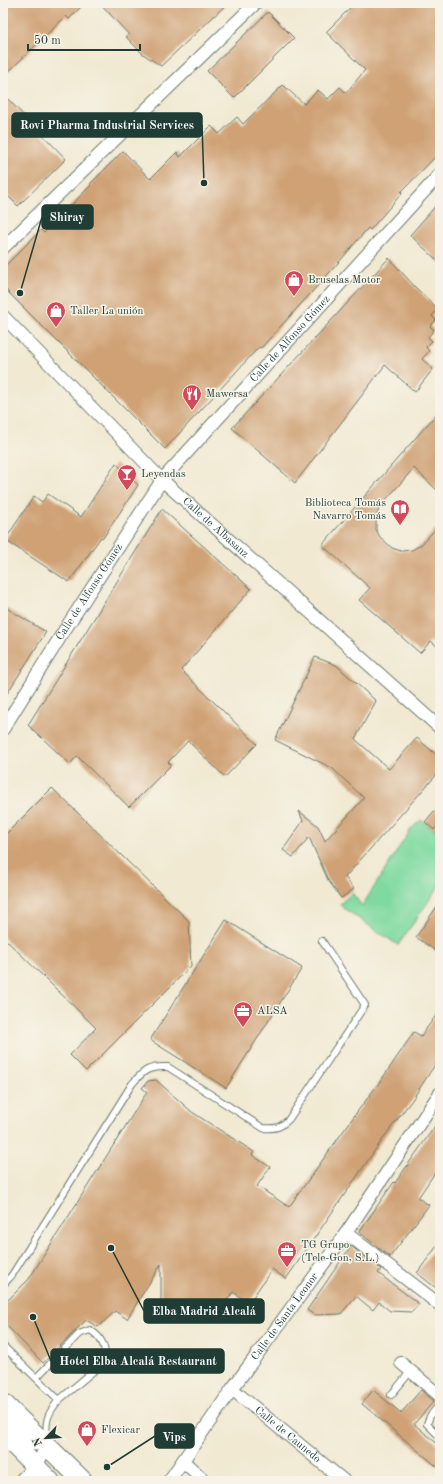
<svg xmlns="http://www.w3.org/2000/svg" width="443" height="1484" viewBox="0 0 443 1484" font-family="'Old Standard TT',serif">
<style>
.green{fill:#80daa0;stroke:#508c6a}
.building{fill:#cfa174}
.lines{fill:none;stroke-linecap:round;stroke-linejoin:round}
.service-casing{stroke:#68796b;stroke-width:8}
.minor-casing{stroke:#68796b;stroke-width:14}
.tertiary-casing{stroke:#68796b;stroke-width:17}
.primary-casing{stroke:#68796b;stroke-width:21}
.service{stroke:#fff;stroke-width:6}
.minor{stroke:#fff;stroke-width:12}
.tertiary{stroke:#fff;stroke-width:15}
.primary{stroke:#fff;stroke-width:19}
.labels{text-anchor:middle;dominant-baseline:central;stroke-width:3;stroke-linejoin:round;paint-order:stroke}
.poi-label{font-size:11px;fill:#1f3d34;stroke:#f7f3e8;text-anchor:start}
.street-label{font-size:11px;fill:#1f3d34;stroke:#f7f3e8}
.leader{fill:none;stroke:#1f3d34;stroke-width:1.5}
.callout-dot{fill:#1f3d34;stroke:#f7f3e8;stroke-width:1.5}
.callout{fill:#1f3d34;stroke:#1f3d34;stroke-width:1.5}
.callout-label{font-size:12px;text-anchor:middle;font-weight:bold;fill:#fff}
</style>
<rect width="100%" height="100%" fill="#f7f3e8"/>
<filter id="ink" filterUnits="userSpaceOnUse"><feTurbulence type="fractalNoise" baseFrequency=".025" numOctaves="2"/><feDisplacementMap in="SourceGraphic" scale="8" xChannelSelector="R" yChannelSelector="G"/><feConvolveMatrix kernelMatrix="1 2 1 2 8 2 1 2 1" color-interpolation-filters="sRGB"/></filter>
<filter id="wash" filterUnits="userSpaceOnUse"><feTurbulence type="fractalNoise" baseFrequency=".012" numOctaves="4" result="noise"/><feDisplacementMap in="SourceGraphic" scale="16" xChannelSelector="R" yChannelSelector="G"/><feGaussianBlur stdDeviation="0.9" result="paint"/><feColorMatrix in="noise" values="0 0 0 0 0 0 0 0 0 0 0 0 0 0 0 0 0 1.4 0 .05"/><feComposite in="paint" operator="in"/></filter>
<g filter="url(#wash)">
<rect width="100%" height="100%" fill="#f1e9d2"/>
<path class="green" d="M 421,820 L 434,830 L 440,824 L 440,885 L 398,945 L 343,908 L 340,904 L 352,893 L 362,906 L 411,829 Z"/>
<g id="blocks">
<path class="building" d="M 3,3 L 85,3 L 69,19 L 66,16 L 3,77 Z
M 100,3 L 228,3 L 161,66 L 143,54 L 126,37 L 129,35 Z
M 355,3 L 440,3 L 440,152 L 401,192 L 402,193 L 370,230 L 368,228 L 339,262 L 261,348 L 259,347 L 165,449 L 3,287 L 3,268 L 41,230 L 44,233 L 91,185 L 90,184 L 123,151 L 150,179 L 177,152 L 180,157 L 211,126 L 219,134 L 237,117 L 243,124 L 283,85 L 304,104 L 318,90 L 328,99 L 340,87 L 346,93 L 365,70 L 326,32 Z
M 268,12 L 294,38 L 234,98 L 207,71 Z
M 3,94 L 66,159 L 18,206 L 3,191 Z
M 440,201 L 440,263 L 410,235 Z
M 389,258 L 415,287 L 438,309 L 432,316 L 436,320 L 430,326 L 434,330 L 428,337 L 432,341 L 426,347 L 429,351 L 422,359 L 433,369 L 415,392 L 385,365 L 295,483 L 232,428 Z
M 440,410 L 440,493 L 414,468 L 383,503 L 379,508 L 376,519 L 376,530 L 380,537 L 392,548 L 401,551 L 412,550 L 421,545 L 440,524 L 440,649 L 431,641 L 420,653 L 359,600 L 370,588 L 322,545 Z
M 116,463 L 138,485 L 103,538 L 101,537 L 69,582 L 5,540 L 34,496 L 42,502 L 48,494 L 81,517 Z
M 162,509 L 251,589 L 181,670 L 257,744 L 225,777 L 188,741 L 168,762 L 171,765 L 129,807 L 77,756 L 70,764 L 28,725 Z
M 3,606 L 46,632 L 3,700 Z
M 315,657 L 336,665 L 376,701 L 355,739 L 389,769 L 417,738 L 440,758 L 440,771 L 345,877 L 354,889 L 341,898 L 328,880 L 309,837 L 293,857 L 283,850 L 303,821 L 299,811 L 318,826 L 325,841 L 364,798 L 332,768 L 275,740 Z
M 52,788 L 189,921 L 191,966 L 86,1071 L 70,1055 L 96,1028 L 3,937 L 3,837 Z
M 440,804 L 440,822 L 434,830 L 425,822 Z
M 440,902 L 440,954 L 416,937 Z
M 226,920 L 302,968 L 226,1088 L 150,1040 Z
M 440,1010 L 440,1057 L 412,1100 L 387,1133 L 286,1279 L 272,1269 L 249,1303 L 233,1292 L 217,1314 L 207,1307 L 161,1308 L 161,1264 L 127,1319 L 115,1311 L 98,1327 L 86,1320 L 43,1363 L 3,1322 L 3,1305 L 29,1279 L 147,1092 L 142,1088 L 148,1081 L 156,1080 L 192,1112 L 254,1152 L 252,1155 L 270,1167 L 257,1186 L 289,1207 L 357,1112 L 382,1079 L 414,1032 L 421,1036 Z
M 440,1119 L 440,1165 L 418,1198 L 429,1205 L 390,1257 L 359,1232 L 394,1182 L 395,1183 Z
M 440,1242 L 440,1291 L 417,1273 Z
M 351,1246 L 381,1269 L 378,1273 L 419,1304 L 412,1312 L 390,1311 L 379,1302 L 373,1310 L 356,1296 L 341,1314 L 314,1315 L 307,1310 Z
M 373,1390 L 401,1413 L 421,1390 L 434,1401 L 414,1424 L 440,1446 L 440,1469 L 362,1404 Z"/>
</g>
</g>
<g filter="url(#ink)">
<use href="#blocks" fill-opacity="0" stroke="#68796b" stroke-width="1"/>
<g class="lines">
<g class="service-casing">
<path id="service" d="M 3,1285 L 12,1275 L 132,1084 C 144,1070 149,1066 168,1067 L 263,1128 C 276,1129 280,1128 289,1119 L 365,1005 L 322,941
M 3,1346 L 59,1400 C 47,1414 45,1421 47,1440
M 36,1378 L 79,1334 L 90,1330 C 102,1337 109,1351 102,1364 L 59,1400
M 391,1395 L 411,1371
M 440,1404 L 430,1416 L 427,1424 L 440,1437"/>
</g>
<g class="minor-casing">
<g id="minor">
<path d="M 3,248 L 256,3"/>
<path id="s1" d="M 3,316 L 162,480 L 440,728"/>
<path id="s2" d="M 3,729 L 64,631 L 162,480 L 440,174"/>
<path d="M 346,1233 L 440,1305"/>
<path d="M 401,1363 L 440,1396"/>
<path id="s3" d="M 232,1389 L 344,1481"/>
<path d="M 3,1421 L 30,1444 L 47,1445 L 36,1467"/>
<path d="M 183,1461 L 205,1481"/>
<path id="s4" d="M 169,1481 L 232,1389 L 346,1233 L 440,1093"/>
</g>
</g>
<g class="tertiary-casing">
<path id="tertiary" d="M 22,1481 L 36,1467"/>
</g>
<g class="primary-casing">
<path id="primary" d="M 3,1403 L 83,1481
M 3,1434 L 50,1481"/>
</g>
<use href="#service" class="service"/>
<use href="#minor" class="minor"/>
<use href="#tertiary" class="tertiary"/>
<use href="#primary" class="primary"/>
</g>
</g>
<defs>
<g id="shop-pin" transform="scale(1)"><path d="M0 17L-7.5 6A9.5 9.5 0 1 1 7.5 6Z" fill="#d1495b" stroke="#f7f3e8"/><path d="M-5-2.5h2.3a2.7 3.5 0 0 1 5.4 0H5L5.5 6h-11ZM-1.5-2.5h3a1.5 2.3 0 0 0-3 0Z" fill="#fff"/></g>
<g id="restaurant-pin" transform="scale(1)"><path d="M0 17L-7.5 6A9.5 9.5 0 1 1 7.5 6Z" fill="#d1495b" stroke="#f7f3e8"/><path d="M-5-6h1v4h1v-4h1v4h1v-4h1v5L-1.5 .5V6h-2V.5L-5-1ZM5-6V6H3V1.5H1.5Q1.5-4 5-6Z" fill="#fff"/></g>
<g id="bar-pin" transform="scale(1)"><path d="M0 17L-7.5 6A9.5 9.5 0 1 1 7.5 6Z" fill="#d1495b" stroke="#f7f3e8"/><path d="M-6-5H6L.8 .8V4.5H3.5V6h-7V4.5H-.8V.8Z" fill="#fff"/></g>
<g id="library-pin" transform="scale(1)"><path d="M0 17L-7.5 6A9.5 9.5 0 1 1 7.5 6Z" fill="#d1495b" stroke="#f7f3e8"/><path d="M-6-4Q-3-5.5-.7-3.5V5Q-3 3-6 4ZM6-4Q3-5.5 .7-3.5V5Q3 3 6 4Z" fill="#fff"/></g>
<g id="office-pin" transform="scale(1)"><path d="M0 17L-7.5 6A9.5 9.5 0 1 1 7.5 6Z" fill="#d1495b" stroke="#f7f3e8"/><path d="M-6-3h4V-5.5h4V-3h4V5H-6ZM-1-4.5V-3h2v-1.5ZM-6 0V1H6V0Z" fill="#fff"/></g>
</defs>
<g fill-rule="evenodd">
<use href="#shop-pin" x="294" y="280"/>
<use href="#shop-pin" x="56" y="311"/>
<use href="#restaurant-pin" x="192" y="394"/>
<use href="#bar-pin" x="127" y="474"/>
<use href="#library-pin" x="400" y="509"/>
<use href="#office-pin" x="243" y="1011"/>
<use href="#office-pin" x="287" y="1251"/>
<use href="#shop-pin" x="87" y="1430"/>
</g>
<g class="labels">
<g class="poi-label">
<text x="308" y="280">Bruselas Motor</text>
<text x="70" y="311">Taller La unión</text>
<text x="206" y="394">Mawersa</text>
<text x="141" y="474">Leyendas</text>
<text x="386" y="503" text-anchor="end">Biblioteca Tomás<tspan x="386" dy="13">Navarro Tomás</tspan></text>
<text x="257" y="1011">ALSA</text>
<text x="301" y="1245">TG Grupo<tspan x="301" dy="13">(Tele-Gon, S.L.)</tspan></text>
<text x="101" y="1430">Flexicar</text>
</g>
<g class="street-label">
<text stroke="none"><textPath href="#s2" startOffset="486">Calle de Alfonso Gómez</textPath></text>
<text stroke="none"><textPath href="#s1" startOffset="300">Calle de Albasanz</textPath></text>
<text stroke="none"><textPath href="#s2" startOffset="162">Calle de Alfonso Gómez</textPath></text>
<text stroke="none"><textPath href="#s4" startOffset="201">Calle de Santa Leonor</textPath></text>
<text stroke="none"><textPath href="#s3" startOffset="72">Calle de Caunedo</textPath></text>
</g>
</g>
<path class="leader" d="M204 183L202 125M20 293L42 217M111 1248L144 1311M33 1317L51 1361M107 1467L155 1436"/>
<g class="callout-dot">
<circle cx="204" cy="183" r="4"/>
<circle cx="20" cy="293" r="4"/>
<circle cx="111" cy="1248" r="4"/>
<circle cx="33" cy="1317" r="4"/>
<circle cx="107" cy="1467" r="4"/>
</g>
<g class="callout">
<rect x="12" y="113" width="190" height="24" rx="4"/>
<rect x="42" y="205" width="51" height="24" rx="4"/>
<rect x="144" y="1299" width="120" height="24" rx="4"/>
<rect x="51" y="1349" width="173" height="24" rx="4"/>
<rect x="155" y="1424" width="39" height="24" rx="4"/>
</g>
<g class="callout-label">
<text x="107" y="129">Rovi Pharma Industrial Services</text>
<text x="67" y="221">Shiray</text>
<text x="204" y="1315">Elba Madrid Alcalá</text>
<text x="138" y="1365">Hotel Elba Alcalá Restaurant</text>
<text x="174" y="1441">Vips</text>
</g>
<rect width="443" height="1484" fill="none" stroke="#f7f3e8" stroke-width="16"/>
<g transform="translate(46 1438) rotate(245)" stroke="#f7f3e8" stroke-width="3" paint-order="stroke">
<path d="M0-3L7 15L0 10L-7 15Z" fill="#1f3d34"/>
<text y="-6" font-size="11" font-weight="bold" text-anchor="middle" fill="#1f3d34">N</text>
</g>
<path d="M28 44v6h112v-6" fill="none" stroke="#1f3d34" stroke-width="2"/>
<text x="34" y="44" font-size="12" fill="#1f3d34" stroke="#f7f3e8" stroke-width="3" paint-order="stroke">50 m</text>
</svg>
